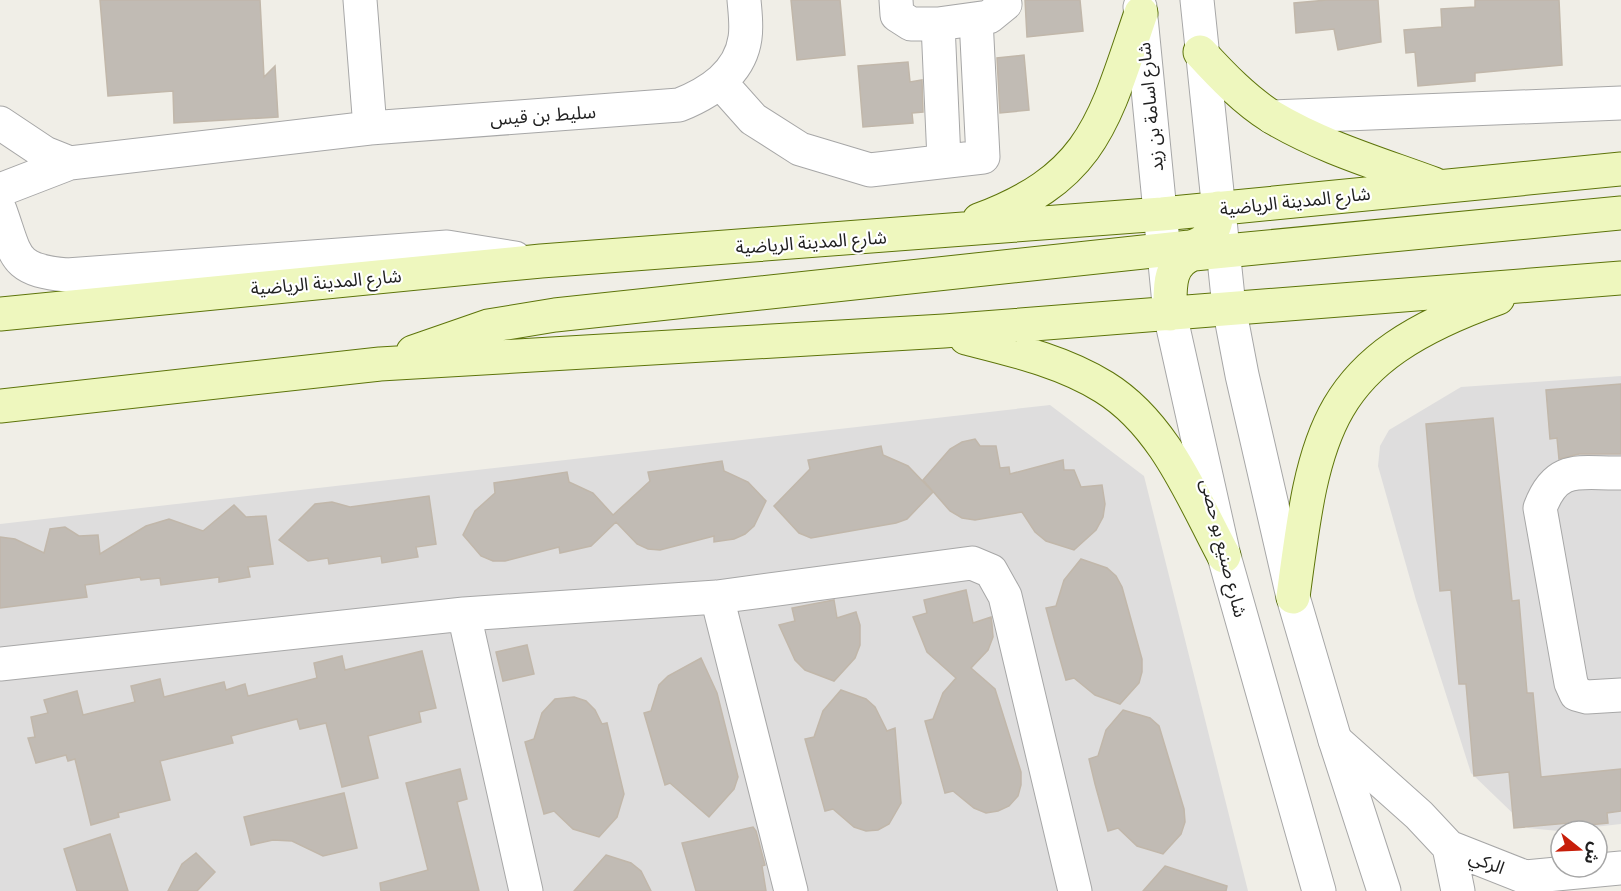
<svg xmlns="http://www.w3.org/2000/svg" width="1621" height="891" viewBox="0 0 1621 891" font-family="Raleway,'Noto Sans Arabic',sans-serif">
<style>
.residential{fill:#dedddd}
.building{fill:#c1bbb4;stroke:#c1b7aa;stroke-width:1.5}
.lines{fill:none;stroke-linecap:round;stroke-linejoin:round}
.minor-casing{stroke:#a7a7a7;stroke-width:35}
.tertiary-casing{stroke:#a7a7a7;stroke-width:35}
.secondary-casing{stroke:#5d740a;stroke-width:35}
.minor{stroke:#fff;stroke-width:33}
.tertiary{stroke:#fff;stroke-width:33}
.secondary{stroke:#eef7be;stroke-width:33}
.labels{text-anchor:middle;dominant-baseline:central;stroke-width:4.5;stroke-linejoin:round;paint-order:stroke}
.street-label{font-size:18px;fill:#202020;stroke:#fff}
</style>
<rect width="100%" height="100%" fill="#f0eee7"/>
<path class="residential" d="M 1621,376 L 1621,824 L 1558,831 L 1528,828 L 1471,773 L 1416,600 L 1378,466 L 1380,446 L 1389,430 L 1461,387 Z
M 1050,405 L 1144,476 L 1248,891 L 0,891 L 0,524 Z"/>
<path class="building" d="M 100,0 L 260,0 L 264,77 L 275,66 L 278,117 L 174,123 L 173,91 L 108,96 Z
M 791,0 L 840,0 L 845,55 L 797,60 Z
M 1025,0 L 1080,0 L 1083,31 L 1027,37 Z
M 1327,0 L 1378,0 L 1381,42 L 1338,50 L 1334,29 L 1296,33 L 1294,3 Z
M 1475,0 L 1559,0 L 1562,65 L 1475,73 L 1475,81 L 1418,86 L 1415,52 L 1406,53 L 1404,30 L 1442,27 L 1441,9 L 1475,7 Z
M 1024,55 L 1029,110 L 1000,113 L 997,58 Z
M 908,62 L 910,82 L 922,80 L 923,112 L 912,113 L 913,123 L 863,127 L 858,66 Z
M 1621,384 L 1621,454 L 1579,454 L 1559,459 L 1557,438 L 1550,439 L 1546,390 Z
M 1493,418 L 1512,601 L 1519,600 L 1527,693 L 1533,693 L 1541,777 L 1621,769 L 1621,811 L 1607,813 L 1608,823 L 1569,827 L 1569,823 L 1514,828 L 1509,772 L 1474,776 L 1466,684 L 1459,684 L 1451,590 L 1440,591 L 1426,424 Z
M 975,439 L 980,446 L 996,446 L 1000,468 L 1009,467 L 1010,474 L 1063,460 L 1064,470 L 1074,470 L 1081,487 L 1102,485 L 1105,504 L 1103,517 L 1096,530 L 1074,550 L 1046,541 L 1035,532 L 1022,512 L 975,520 L 962,518 L 950,511 L 923,480 L 950,449 L 962,442 Z
M 881,446 L 883,455 L 908,466 L 933,492 L 907,519 L 896,523 L 811,538 L 799,533 L 774,506 L 810,469 L 808,460 Z
M 722,461 L 724,471 L 748,482 L 766,501 L 754,526 L 745,534 L 734,539 L 714,542 L 714,536 L 660,550 L 648,549 L 637,544 L 616,522 L 591,546 L 560,553 L 559,547 L 505,561 L 493,561 L 481,556 L 463,535 L 475,511 L 495,493 L 494,483 L 567,472 L 569,482 L 593,493 L 613,515 L 650,481 L 648,472 Z
M 429,496 L 436,544 L 416,547 L 418,557 L 382,563 L 381,556 L 329,564 L 328,558 L 308,561 L 279,540 L 315,504 L 332,502 L 350,507 Z
M 234,505 L 246,517 L 266,516 L 273,564 L 248,567 L 250,577 L 219,582 L 219,577 L 161,585 L 160,578 L 141,580 L 140,577 L 85,585 L 87,597 L 0,608 L 0,537 L 15,539 L 44,553 L 50,529 L 65,527 L 79,536 L 98,535 L 100,554 L 146,526 L 169,519 L 203,531 Z
M 1081,559 L 1107,568 L 1116,576 L 1122,587 L 1142,659 L 1142,672 L 1139,683 L 1120,704 L 1095,695 L 1074,678 L 1066,680 L 1054,638 L 1046,608 L 1056,606 L 1064,580 Z
M 966,590 L 973,623 L 991,617 L 992,624 L 993,637 L 988,650 L 971,668 L 995,689 L 1021,772 L 1021,785 L 1018,796 L 1009,806 L 998,811 L 986,813 L 974,808 L 953,791 L 945,793 L 925,721 L 933,719 L 943,693 L 956,678 L 927,652 L 913,617 L 927,613 L 924,600 Z
M 834,600 L 837,618 L 856,612 L 860,625 L 860,645 L 855,658 L 834,681 L 805,670 L 795,660 L 779,625 L 795,621 L 792,608 Z
M 527,645 L 534,674 L 503,681 L 496,652 Z
M 422,651 L 436,708 L 419,712 L 421,722 L 368,736 L 378,778 L 342,787 L 326,723 L 300,729 L 297,719 L 231,736 L 233,743 L 160,761 L 170,800 L 118,813 L 119,817 L 91,825 L 75,759 L 68,761 L 66,755 L 36,763 L 28,738 L 35,737 L 31,717 L 48,713 L 44,700 L 77,691 L 83,715 L 135,702 L 131,686 L 160,679 L 164,697 L 224,682 L 226,690 L 245,684 L 248,696 L 317,678 L 314,663 L 342,656 L 345,670 Z
M 701,658 L 717,693 L 738,777 L 734,789 L 709,817 L 670,783 L 665,785 L 644,713 L 651,711 L 659,685 L 668,676 Z
M 841,690 L 866,699 L 875,707 L 887,731 L 895,728 L 901,803 L 889,824 L 878,830 L 866,831 L 854,827 L 833,809 L 825,811 L 805,739 L 814,737 L 823,711 Z
M 574,697 L 586,701 L 595,710 L 602,724 L 607,723 L 624,794 L 617,817 L 599,837 L 573,829 L 554,811 L 544,814 L 525,742 L 534,739 L 542,713 L 555,699 Z
M 1123,710 L 1150,718 L 1159,726 L 1184,809 L 1185,822 L 1181,834 L 1163,854 L 1137,846 L 1118,828 L 1108,831 L 1095,784 L 1089,759 L 1098,756 L 1106,730 Z
M 460,769 L 467,799 L 457,802 L 479,891 L 381,891 L 380,883 L 428,870 L 406,783 Z
M 344,793 L 357,848 L 323,856 L 292,841 L 273,840 L 251,845 L 244,817 Z
M 753,827 L 756,831 L 765,865 L 762,866 L 766,891 L 696,891 L 682,843 Z
M 110,834 L 128,891 L 77,891 L 64,849 Z
M 196,853 L 215,872 L 197,891 L 168,891 L 182,864 Z
M 606,855 L 631,863 L 641,871 L 651,891 L 574,891 Z
M 1165,866 L 1227,886 L 1226,891 L 1143,891 Z"/>
<g class="lines">
<g class="minor-casing">
<path id="minor" d="M 360,0 L 370,128
M 896,0 L 897,15 L 911,24 L 938,24 L 989,17 L 1005,4 L 1004,0
M 938,24 L 944,160
M 720,82 L 753,119 L 800,149 L 870,170 L 983,157 L 976,19
M 1272,117 L 1621,103
M 0,123 L 45,153 L 70,163
M 0,190 L 70,163 L 370,128 L 679,105 C 709,93 740,74 745,38 C 747,26 745,12 744,0
M 0,210 C 17,257 12,270 67,275 L 447,247 L 515,258
M 1621,473 C 1580,474 1557,463 1540,508 L 1571,683 L 1576,694 L 1587,697 L 1621,695
M 717,597 L 791,891
M 464,614 L 526,891
M 0,664 L 464,614 L 717,597 L 972,563 L 991,571 L 1005,596 L 1075,891
M 1335,740 L 1419,815 L 1449,847 L 1458,891
M 1449,847 L 1525,877 L 1621,868"/>
</g>
<g class="tertiary-casing">
<path id="tertiary" d="M 1197,0 L 1229,307 L 1242,375 L 1293,597 L 1335,740 L 1384,891
M 1140,7 L 1170,314 L 1224,556 L 1319,891"/>
</g>
<g class="secondary-casing">
<path id="secondary" d="M 1200,52 C 1222,76 1245,100 1272,117 C 1322,147 1380,164 1434,184
M 979,220 C 1094,177 1104,121 1141,13
M 0,314 L 541,261 L 1162,214 L 1621,169
M 1170,314 C 1170,290 1167,262 1194,254 L 1621,213
M 966,338 C 1013,350 1062,361 1104,387 C 1164,424 1192,496 1224,556
M 413,352 L 488,326 L 555,315 L 1190,247 C 1211,242 1216,228 1218,208
M 0,406 L 380,364 L 944,331 L 1621,278
M 1293,597 C 1315,428 1324,360 1498,298"/>
</g>
<use href="#minor" class="minor"/>
<use href="#tertiary" class="tertiary"/>
<use href="#secondary" class="secondary"/>
</g>
<g class="labels">
<g class="street-label">
<text transform="translate(1150 107) rotate(-96)">شارع اسامة بن زيد</text>
<text transform="translate(543 115) rotate(-4)">سليط بن قيس</text>
<text transform="translate(1295 201) rotate(-6)">شارع المدينة الرياضية</text>
<text transform="translate(811 242) rotate(-4)">شارع المدينة الرياضية</text>
<text transform="translate(326 282) rotate(-5)">شارع المدينة الرياضية</text>
<text transform="translate(1224 548) rotate(76)">شارع صنيع بو حصى</text>
<text transform="translate(1487 862) rotate(21)">الركي</text>
</g>
</g>
<g transform="translate(1579 849) rotate(108)"><circle r="28" fill="#ffffff" stroke="#a6a6a6" stroke-width="1.5"/>
<path d="M0-4.5L10 22L0 15L-10 22Z" fill="#c71e0a"/>
<text y="-9" font-size="16" font-weight="bold" text-anchor="middle" fill="#202020">ش</text>
</g>
</svg>
